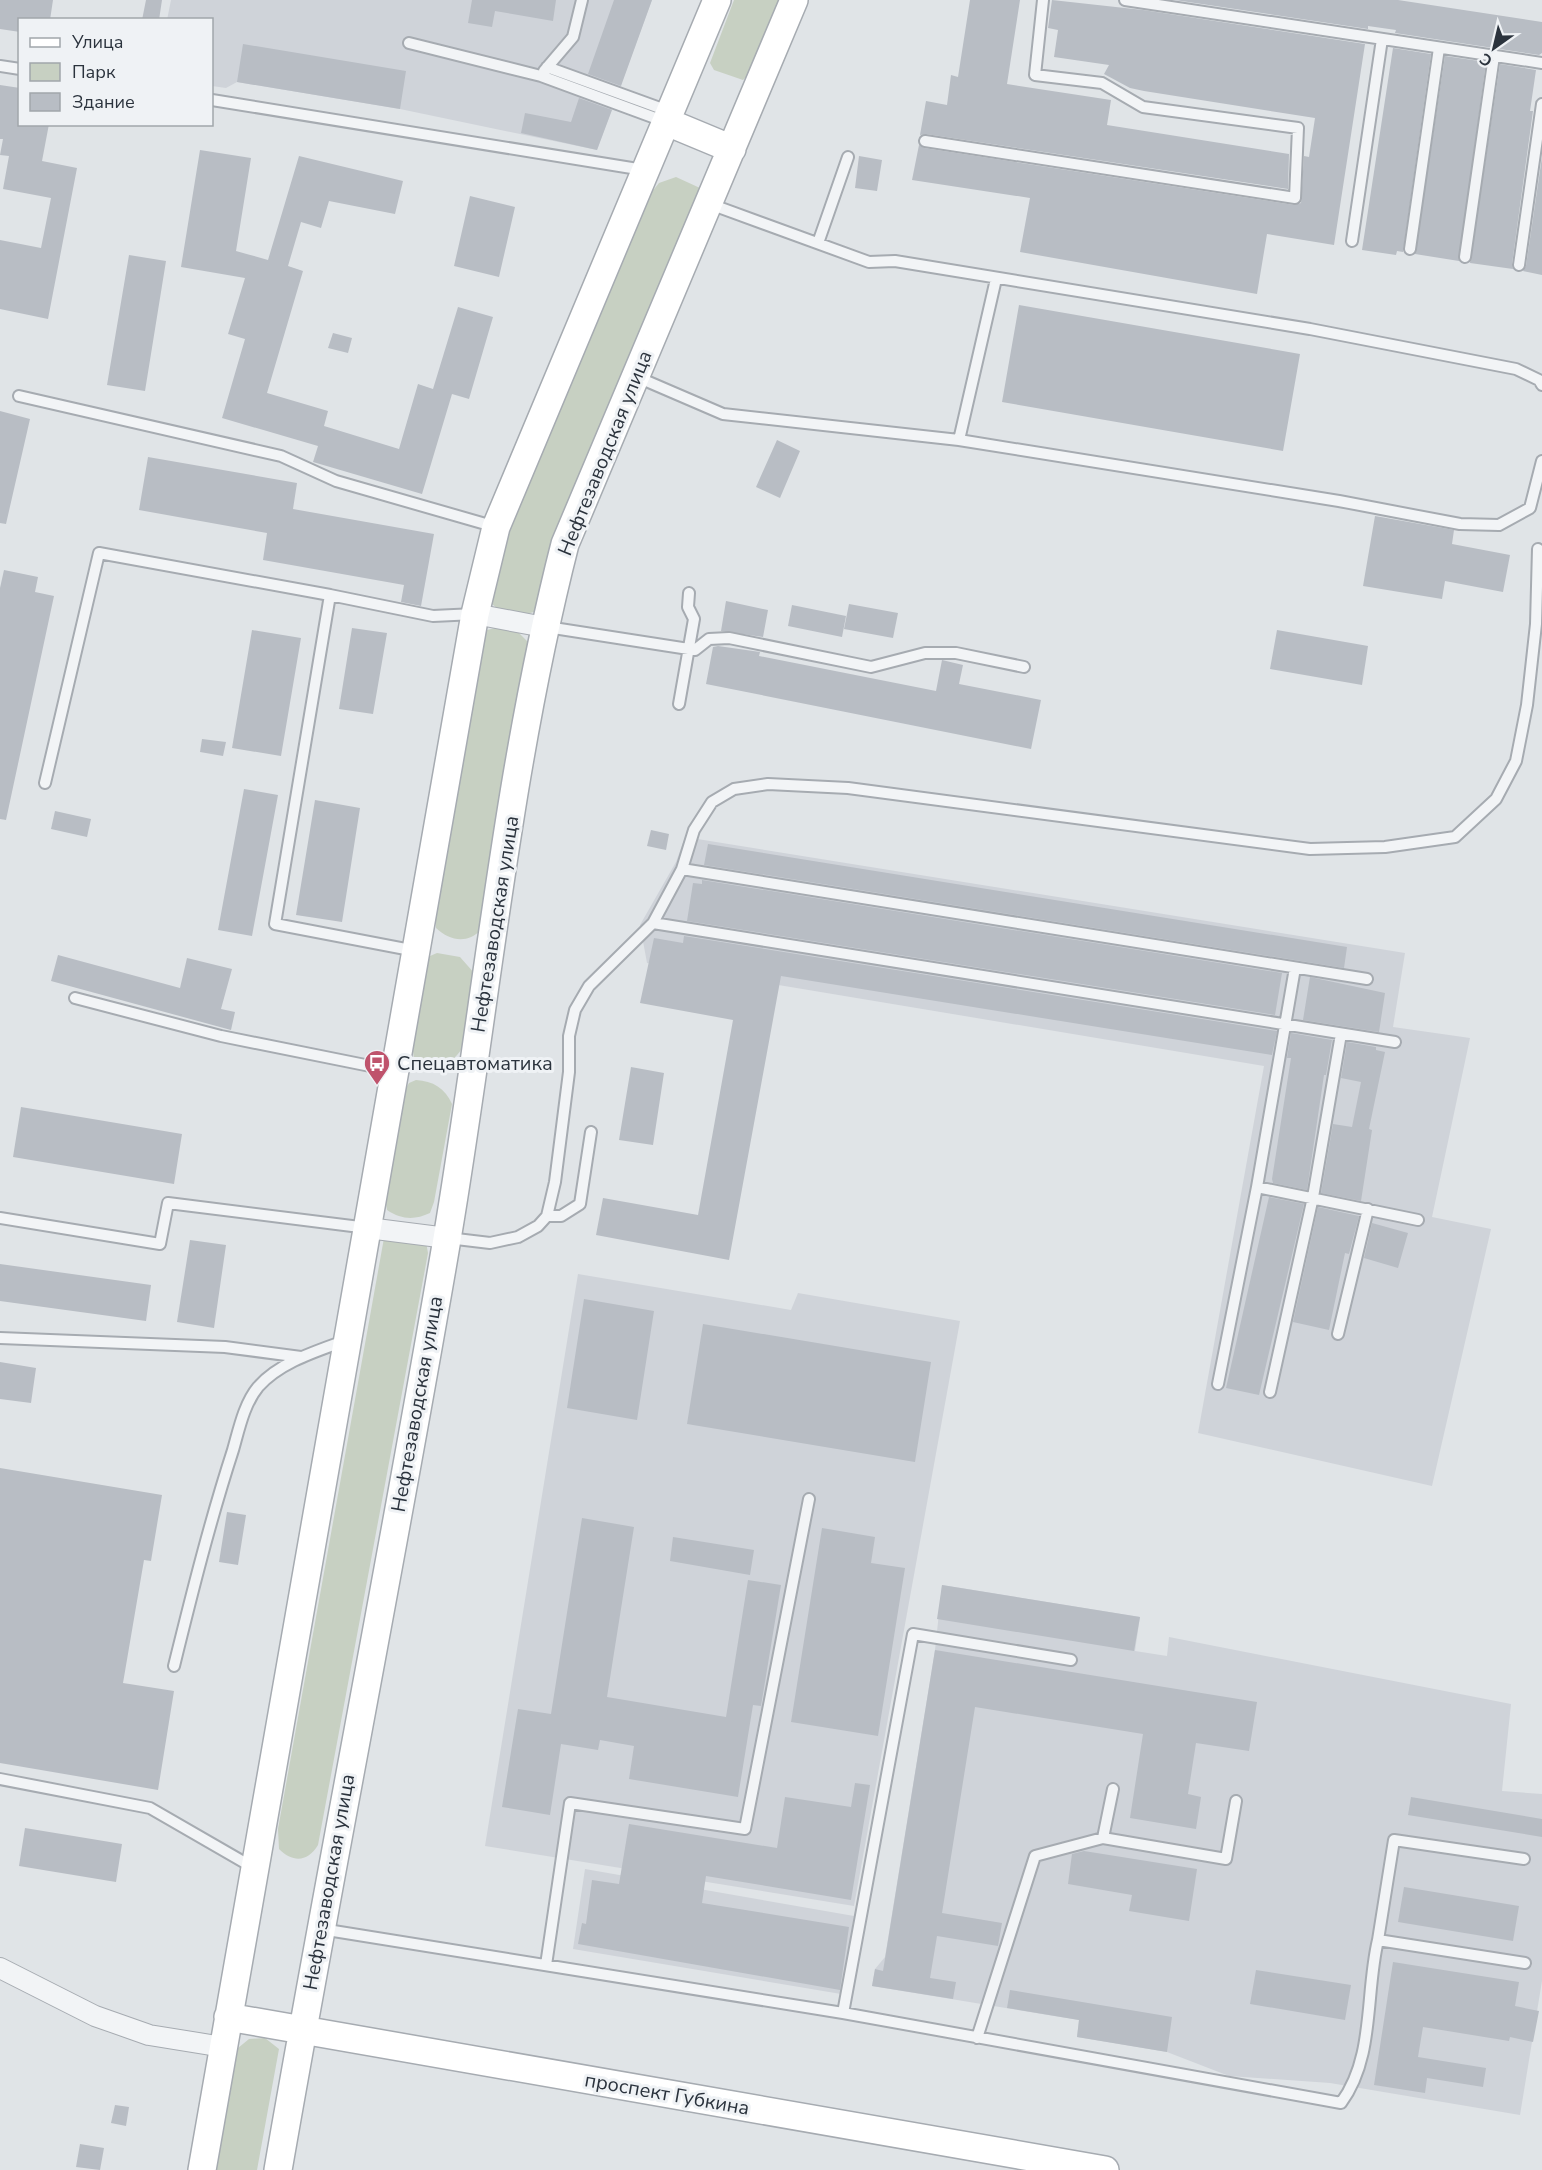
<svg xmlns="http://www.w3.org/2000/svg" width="1542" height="2170" viewBox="0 0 1542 2170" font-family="'Nunito Sans',sans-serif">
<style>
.built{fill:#cfd3d9}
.green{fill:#c7d0c2}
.building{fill:#b8bdc4}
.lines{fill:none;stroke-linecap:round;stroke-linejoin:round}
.lane-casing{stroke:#a6abb1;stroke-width:14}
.street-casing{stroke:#a6abb1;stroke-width:22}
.secondary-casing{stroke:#a6abb1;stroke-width:30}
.lane{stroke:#f2f4f6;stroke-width:10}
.street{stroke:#f2f4f6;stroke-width:20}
.secondary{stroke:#fff;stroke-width:27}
.labels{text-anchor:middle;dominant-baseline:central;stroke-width:6;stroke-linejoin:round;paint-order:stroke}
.street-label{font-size:20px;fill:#2b333d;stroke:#eff2f5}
.poi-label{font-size:20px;fill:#2b333d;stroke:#eff2f5;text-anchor:start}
</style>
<rect width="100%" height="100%" fill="#e0e4e7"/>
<path class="built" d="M 171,0 L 652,0 L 597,150 L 400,109 L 237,82 L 226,88 L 212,86 L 212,20 L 167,20 Z
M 685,837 L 1405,953 L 1393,1027 L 1470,1038 L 1432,1217 L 1491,1229 L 1432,1486 L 1198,1433 L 1264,1066 L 647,963 L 640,925 L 676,862 Z
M 578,1274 L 791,1310 L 798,1293 L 960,1321 L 854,1906 L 485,1846 Z
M 942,1585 L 1140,1617 L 1135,1651 L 1167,1656 L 1169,1637 L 1511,1704 L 1502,1791 L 1542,1794 L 1542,1981 L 1520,2115 L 1330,2083 L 1229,2076 L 1167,2052 L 1077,2037 L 1079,2020 L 872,1986 L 875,1969 L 885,1957 L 935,1650 Z
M 585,1869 L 854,1916 L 841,1994 L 573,1949 Z"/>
<path class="green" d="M 734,0 L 779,0 L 748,75 L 743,80 L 714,70 L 710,63 Z
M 676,177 L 700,188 L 701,196 L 538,603 L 534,612 C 519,617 504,615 492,604 L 492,593 L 509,529 L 521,498 L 651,193 L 659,183 Z
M 495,628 L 517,631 L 529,643 L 481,930 C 467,944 450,941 436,928 L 435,915 L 482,635 L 487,630 Z
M 437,953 L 460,957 L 475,974 L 462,1048 C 452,1067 433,1067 414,1059 L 413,1051 L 426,963 L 430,956 Z
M 416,1080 C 433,1081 445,1088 452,1104 L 434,1202 L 430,1213 C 415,1220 402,1220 387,1210 L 386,1204 L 404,1092 L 409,1083 Z
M 384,1238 L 426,1242 L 428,1253 L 318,1845 C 308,1862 293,1863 279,1849 L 278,1829 Z
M 265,2038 L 279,2049 L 257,2170 L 216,2170 L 238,2048 L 249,2039 Z"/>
<path class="building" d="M 0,0 L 53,0 L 50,20 L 20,20 L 20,32 L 0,29 Z
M 146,0 L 162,0 L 159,20 L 142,20 Z
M 472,0 L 556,0 L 553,21 L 495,11 L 492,27 L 468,23 Z
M 614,0 L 652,0 L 621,86 L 588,74 Z
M 970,0 L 1020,0 L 1007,84 L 1111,100 L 1107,125 L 1289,154 L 1288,189 L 926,134 L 920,135 L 926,101 L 947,105 L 951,75 L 958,77 Z
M 1052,0 L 1143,10 L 1365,44 L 1334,245 L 1267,234 L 1257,294 L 1020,252 L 1030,198 L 912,180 L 919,145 L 924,148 L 1294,205 L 1301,203 L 1304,156 L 1309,157 L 1315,118 L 1144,91 L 1130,88 L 1104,74 L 1109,65 L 1054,57 L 1058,30 L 1048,28 Z
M 1175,0 L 1398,0 L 1542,22 L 1542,53 L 1539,55 L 1395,33 L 1396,30 L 1368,26 L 1368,29 Z
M 243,44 L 406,71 L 400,109 L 237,82 Z
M 1393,48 L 1431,54 L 1403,252 L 1397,251 L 1396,255 L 1362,250 Z
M 1445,56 L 1486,62 L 1459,261 L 1415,254 Z
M 1500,64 L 1536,70 L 1530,111 L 1533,111 L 1512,264 L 1513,269 L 1470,263 Z
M 0,85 L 20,88 L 20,124 L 49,124 L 42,161 L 77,168 L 48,319 L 0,309 L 0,240 L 41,248 L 51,198 L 3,189 L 9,156 L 0,155 L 3,139 L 0,139 Z
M 579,98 L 612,110 L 597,150 L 521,133 L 525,113 L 571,122 Z
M 200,150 L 251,158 L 236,251 L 268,260 L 299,156 L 403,181 L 395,214 L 329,201 L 321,228 L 301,222 L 288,266 L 303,271 L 267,393 L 328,411 L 324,426 L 399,449 L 418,384 L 433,389 L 458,307 L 493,317 L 469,399 L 452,394 L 422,494 L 313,462 L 318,446 L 222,418 L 245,339 L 228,334 L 245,278 L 181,267 Z
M 859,156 L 882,160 L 877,191 L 855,188 Z
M 1542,157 L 1542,275 L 1523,271 L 1526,266 Z
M 470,196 L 515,207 L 499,277 L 454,266 Z
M 129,255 L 166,261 L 145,391 L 107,385 Z
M 1019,305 L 1300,354 L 1283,451 L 1002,402 Z
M 333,333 L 352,338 L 348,353 L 328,348 Z
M 0,411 L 30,419 L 6,524 L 0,523 Z
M 777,440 L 800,451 L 780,498 L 756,487 Z
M 148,457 L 297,483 L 293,509 L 434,534 L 421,606 L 401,602 L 404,585 L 263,560 L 267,533 L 139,510 Z
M 1375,516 L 1454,530 L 1452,544 L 1510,555 L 1503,592 L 1445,581 L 1442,599 L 1363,586 Z
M 4,570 L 38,577 L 35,592 L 54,596 L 6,820 L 0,819 L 0,588 Z
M 726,601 L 768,610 L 763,637 L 721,631 Z
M 849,604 L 898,613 L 893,638 L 844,629 Z
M 792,605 L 846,616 L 842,637 L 788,626 Z
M 352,628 L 387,633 L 373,714 L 339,709 Z
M 252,630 L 301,638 L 281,756 L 232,748 Z
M 1277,630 L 1368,646 L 1362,685 L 1270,669 Z
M 718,646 L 760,652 L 759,656 L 936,691 L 942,660 L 963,665 L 959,684 L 1041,700 L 1031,749 L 706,684 L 713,647 Z
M 202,739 L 226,742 L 223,756 L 200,752 Z
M 244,789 L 278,795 L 252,936 L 218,930 Z
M 315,800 L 360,808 L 342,922 L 296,915 Z
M 55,811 L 91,819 L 87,837 L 51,829 Z
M 651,830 L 669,834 L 666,850 L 647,846 Z
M 708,844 L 1347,947 L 1344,968 L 704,865 Z
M 702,880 L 1282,973 L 1275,1015 L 687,921 L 693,883 L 702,884 Z
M 684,936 L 1277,1031 L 1272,1055 L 781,976 L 729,1260 L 596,1235 L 603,1198 L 698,1215 L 733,1020 L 640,1003 L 654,938 L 683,943 Z
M 58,955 L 180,988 L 187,958 L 232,969 L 221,1009 L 235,1012 L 231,1030 L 51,981 Z
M 1310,977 L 1385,993 L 1379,1032 L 1303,1020 Z
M 1291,1033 L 1332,1040 L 1326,1075 L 1324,1075 L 1307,1190 L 1273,1183 L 1272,1179 L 1291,1058 L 1287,1058 Z
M 1347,1042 L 1376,1047 L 1376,1050 L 1385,1052 L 1369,1129 L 1372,1130 L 1361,1201 L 1321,1193 L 1333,1124 L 1352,1127 L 1361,1082 L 1341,1078 Z
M 631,1067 L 664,1073 L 653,1145 L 619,1140 Z
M 21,1107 L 182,1134 L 174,1184 L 13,1157 Z
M 1269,1197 L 1304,1204 L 1259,1395 L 1226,1388 Z
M 1318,1207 L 1359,1216 L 1349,1254 L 1345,1253 L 1329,1330 L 1293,1322 Z
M 1372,1223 L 1408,1233 L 1398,1268 L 1364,1258 Z
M 190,1240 L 226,1245 L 214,1328 L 177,1322 Z
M 0,1264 L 151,1285 L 146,1321 L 0,1301 Z
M 584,1299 L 654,1311 L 637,1420 L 567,1408 Z
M 703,1324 L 931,1362 L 915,1462 L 687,1424 Z
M 0,1362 L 36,1368 L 31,1403 L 0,1399 Z
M 0,1468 L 162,1495 L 151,1561 L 144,1560 L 123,1683 L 174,1691 L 158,1790 L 0,1763 Z
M 227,1512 L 246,1515 L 238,1565 L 219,1562 Z
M 582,1518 L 634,1527 L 607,1697 L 726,1717 L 748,1580 L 781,1585 L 761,1706 L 753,1705 L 738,1797 L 629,1779 L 634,1746 L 600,1740 L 598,1750 L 561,1744 L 550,1815 L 502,1807 L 518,1709 L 551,1714 Z
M 822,1528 L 875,1537 L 871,1563 L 905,1568 L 878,1736 L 791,1722 Z
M 673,1537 L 754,1550 L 750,1575 L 670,1561 Z
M 942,1585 L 1140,1617 L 1134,1651 L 937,1619 Z
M 935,1650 L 1257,1702 L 1249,1751 L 1196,1743 L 1188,1794 L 1201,1797 L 1196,1829 L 1130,1818 L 1143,1734 L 975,1707 L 942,1913 L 1002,1923 L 998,1946 L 937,1936 L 930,1978 L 956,1982 L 953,1999 L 872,1986 L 875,1969 L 883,1971 Z
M 855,1783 L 870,1785 L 851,1900 L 706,1876 L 702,1903 L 849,1927 L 840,1990 L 578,1944 L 582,1923 L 586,1924 L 592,1880 L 619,1884 L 629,1824 L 777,1848 L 785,1797 L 851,1807 Z
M 1411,1797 L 1542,1819 L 1542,1837 L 1408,1815 Z
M 25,1828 L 122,1844 L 116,1882 L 19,1866 Z
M 1084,1851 L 1197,1869 L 1189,1921 L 1129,1911 L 1132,1895 L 1068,1884 L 1072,1854 Z
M 1404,1887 L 1519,1906 L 1513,1941 L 1398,1922 Z
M 1393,1962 L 1519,1982 L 1515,2006 L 1539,2011 L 1533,2042 L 1510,2037 L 1509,2041 L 1423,2027 L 1418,2057 L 1486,2068 L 1483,2087 L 1427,2078 L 1425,2093 L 1374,2085 Z
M 1256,1970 L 1351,1985 L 1345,2020 L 1250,2004 Z
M 1010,1990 L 1172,2017 L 1167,2052 L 1077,2037 L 1079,2020 L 1007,2008 Z
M 115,2105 L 129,2107 L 126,2126 L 111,2123 Z
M 80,2144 L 104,2148 L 100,2170 L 76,2167 Z"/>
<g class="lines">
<g class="lane-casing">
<path id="lane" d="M 1125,0 L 1542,63
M 409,43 L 541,76 L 666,122
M 0,66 L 20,69
M 547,67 L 671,112
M 544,71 L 573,37 L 582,0
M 212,100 L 644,170
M 925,141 L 1295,198 L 1298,128 L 1143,107 L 1102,83 L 1035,75 L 1043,0
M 710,204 L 869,262 L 895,261 L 1310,329 L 1516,369 L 1539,380 L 1542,385
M 1352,241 L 1382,39
M 818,243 L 848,157
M 1410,249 L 1439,48
M 1465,257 L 1494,56
M 1519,265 L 1542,104
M 637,377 L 723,414 L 959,440 L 996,279
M 19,396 L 281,456 L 336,481 L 496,527
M 959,440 L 1339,501 L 1460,524 L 1499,525 L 1530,508 L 1542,461
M 330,595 L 433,616 L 475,614
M 547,627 L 695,650 L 709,639 L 729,638 L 871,667 L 925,653 L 956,653 L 1024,667
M 679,704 L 694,619 L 688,607 L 689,593
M 45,783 L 99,553 L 330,595 L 275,924 L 416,951
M 682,869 L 1367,979
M 653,923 L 1395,1042
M 75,998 L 221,1036 L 395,1071
M 1257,1187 L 1418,1220
M 547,1216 L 561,1216 L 580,1204 L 591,1132
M 0,1218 L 160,1244 L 168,1203 L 368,1228
M 448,1238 L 490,1243 L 518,1237 L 538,1226 L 547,1216 L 555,1182 L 569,1072 L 569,1036 L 575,1010 L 589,986 L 653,923 L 682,869 L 694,830 L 712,802 L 734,789 L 768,784 L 848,788 L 1310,849 L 1385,847 L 1455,837 L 1496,799 L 1516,761 L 1527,705 L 1536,624 L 1538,549
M 1338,1334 L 1368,1209
M 0,1338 L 225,1347 L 301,1357
M 1218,1384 L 1257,1187 L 1295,968
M 1270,1392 L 1313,1197 L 1341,1034
M 174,1666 C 192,1593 210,1521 233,1450 C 239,1429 244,1404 258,1387 C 280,1362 317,1351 347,1340
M 0,1779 L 150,1808 L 254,1868
M 1103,1838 L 1226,1859 L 1236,1801
M 321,1929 L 843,2013 L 1341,2103 C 1375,2057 1365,1994 1378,1940 L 1525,1963
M 1378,1940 L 1394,1840 L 1524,1859
M 546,1965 L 570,1803 L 745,1829 L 809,1499
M 843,2013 L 913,1634 L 1071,1660
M 977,2038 L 1035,1856 L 1103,1838 L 1113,1789"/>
</g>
<g class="street-casing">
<path id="street" d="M 475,614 L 544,627
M 368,1228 L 447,1238
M 0,1968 L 95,2016 L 149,2035 L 223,2047"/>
</g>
<g class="secondary-casing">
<path id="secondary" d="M 667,122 L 732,149
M 228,2017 L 1105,2170
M 202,2170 L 475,614 L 496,527 L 717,0
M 278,2170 C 332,1859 394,1550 447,1239 C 486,1007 507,771 565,544 L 794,0"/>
</g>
<use href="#lane" class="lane"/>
<use href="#street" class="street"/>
<use href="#secondary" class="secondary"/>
</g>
<defs>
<g id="bus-pin" transform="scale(1.35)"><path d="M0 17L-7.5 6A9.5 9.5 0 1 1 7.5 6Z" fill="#bf536c" stroke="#eff2f5"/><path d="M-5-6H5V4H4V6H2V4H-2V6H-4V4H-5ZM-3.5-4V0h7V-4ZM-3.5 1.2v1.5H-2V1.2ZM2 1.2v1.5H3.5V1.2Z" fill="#fff"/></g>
</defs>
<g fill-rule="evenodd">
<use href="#bus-pin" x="377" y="1063"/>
</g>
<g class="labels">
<g class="street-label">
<text transform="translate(605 453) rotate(-68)">Нефтезаводская улица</text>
<text transform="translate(495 924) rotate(-81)">Нефтезаводская улица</text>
<text transform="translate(417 1404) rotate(-80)">Нефтезаводская улица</text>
<text transform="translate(329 1882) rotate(-80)">Нефтезаводская улица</text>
<text transform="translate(667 2094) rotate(10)">проспект Губкина</text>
</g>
<g class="poi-label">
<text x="397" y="1063">Спецавтоматика</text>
</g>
</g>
<rect x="18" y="18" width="195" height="108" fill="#eff2f5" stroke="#a1a6ab" stroke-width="1.5"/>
<rect x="30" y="38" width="30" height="9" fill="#ffffff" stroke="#a1a6ab" stroke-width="1.5"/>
<text x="72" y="48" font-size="18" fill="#2b333d">Улица</text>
<rect x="30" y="63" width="30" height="18" fill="#c7d0c2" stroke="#a1a6ab" stroke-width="1.5"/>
<text x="72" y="78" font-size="18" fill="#2b333d">Парк</text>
<rect x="30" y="93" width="30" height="18" fill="#b8bdc4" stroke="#a1a6ab" stroke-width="1.5"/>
<text x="72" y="108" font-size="18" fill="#2b333d">Здание</text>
<g transform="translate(1494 48) rotate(214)" stroke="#eff2f5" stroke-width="4.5" paint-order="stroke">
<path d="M0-4.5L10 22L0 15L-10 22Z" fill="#2b333d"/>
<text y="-9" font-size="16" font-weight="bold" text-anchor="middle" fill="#2b333d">С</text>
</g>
</svg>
